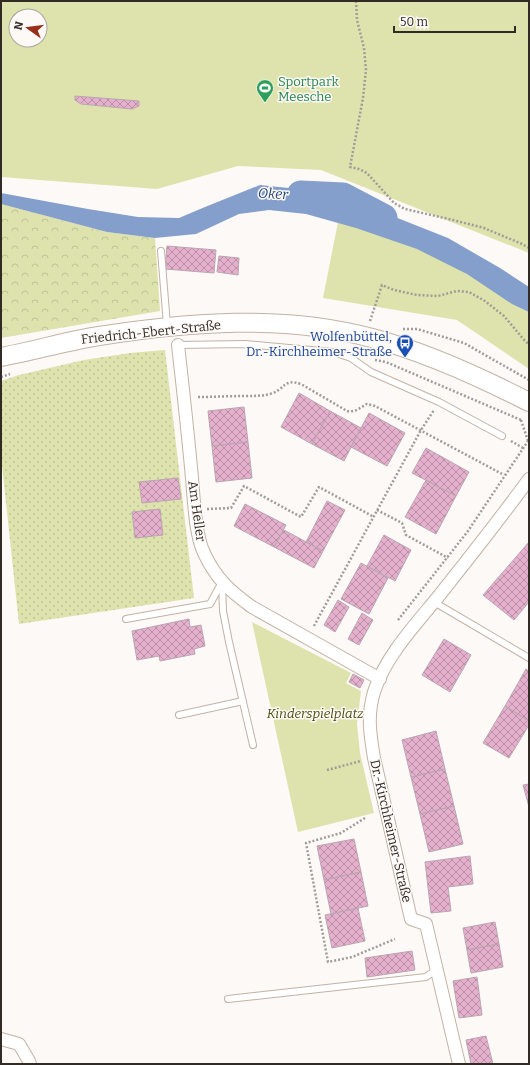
<svg xmlns="http://www.w3.org/2000/svg" width="530" height="1065" viewBox="0 0 530 1065" font-family="Bitter,serif">
<style>
.green{fill:#dee2ac;fill-rule:evenodd}
.forest{fill:url(#forest-crowns)}
.garden{fill:url(#garden-dots)}
.water{fill:#849fcb}
.lines{fill:none;stroke-linecap:round;stroke-linejoin:round}
.river{stroke:#849fcb;stroke-width:29}
.building{fill:url(#building-cross-hatch);stroke:#baa6b0}
.service-casing{stroke:#c3b2a4;stroke-width:8}
.minor-casing{stroke:#c3b2a4;stroke-width:14}
.secondary-casing{stroke:#c3b2a4;stroke-width:20}
.path{stroke:#a19c98;stroke-width:2.5;stroke-dasharray:2 2;stroke-linecap:butt}
.service{stroke:#fff;stroke-width:6}
.minor{stroke:#fff;stroke-width:12}
.secondary{stroke:#fff;stroke-width:18}
.labels{text-anchor:middle;dominant-baseline:central;stroke-width:3;stroke-linejoin:round;paint-order:stroke}
.leisure-label{font-size:13px;fill:#27864d;stroke:#fdf9f6;text-anchor:start}
.street-label{font-size:13px;fill:#312a25;stroke:#fdf9f6}
.transit-label{font-size:13px;fill:#164399;stroke:#fdf9f6;text-anchor:end}
.park-label{font-size:13px;font-style:italic;fill:#4a4c0d;stroke:#fdf9f6}
.water-label{font-size:14px;font-style:italic;fill:#23457c;stroke:#fdf9f6}
</style>
<defs>
<pattern id="forest-crowns" width="20" height="18" patternUnits="userSpaceOnUse"><rect width="20" height="18" fill="#dee2ac"/><path d="M2 6a3 3 0 1 1 6 0M12 15a3 3 0 1 1 6 0" fill="none" stroke="#bfc294"/></pattern>
<pattern id="garden-dots" width="8" height="8" patternUnits="userSpaceOnUse"><rect width="8" height="8" fill="#dee2ac"/><path d="M2 2h.1M6 6h.1" fill="none" stroke="#bfc294" stroke-width="1.8" stroke-linecap="round"/></pattern>
<pattern id="building-cross-hatch" width="8" height="8" patternUnits="userSpaceOnUse"><rect width="8" height="8" fill="#e5b0cd"/><path d="M0 0l8 8M0 8l8-8" fill="none" stroke="#ba8fa6"/></pattern>
</defs>
<rect width="100%" height="100%" fill="#fdf9f6"/>
<path class="green" d="M 1,1 L 529,1 L 529,253 L 321,170 L 238,166 L 157,189 L 1,177 ZM 16,16 L 40,16 L 40,40 L 16,40 Z
M 343,197 L 529,296 L 529,369 L 457,320 L 323,298 Z
M 252,622 L 351,673 L 346,683 L 361,691 L 357,724 L 360,753 L 374,813 L 298,832 Z"/>
<path class="forest" d="M 1,204 L 107,232 L 155,238 L 160,311 L 1,338 Z"/>
<path class="garden" d="M 165,350 L 194,598 L 19,624 L 1,456 L 1,381 L 19,375 L 84,360 L 130,353 Z"/>
<path class="water" d="M 260,185 L 327,192 L 400,219 L 448,238 L 500,268 L 529,287 L 529,312 L 512,304 L 467,274 L 417,249 L 356,228 L 306,214 L 269,210 L 239,214 L 196,234 L 155,238 L 107,232 L 1,204 L 1,193 L 88,209 L 138,217 L 179,218 L 205,207 Z"/>
<g class="lines">
<path class="river" d="M 301,195 L 343,197 L 383,218"/>
</g>
<path class="building" d="M 75,96 L 139,101 L 139,106 L 132,109 L 81,104 L 75,100 Z
M 167,246 L 216,250 L 214,273 L 165,269 Z
M 219,256 L 239,258 L 238,275 L 217,272 Z
M 299,393 L 330,411 L 312,444 L 281,427 Z
M 244,407 L 248,442 L 212,446 L 208,411 Z
M 330,411 L 361,428 L 344,461 L 312,444 Z
M 369,413 L 405,433 L 387,466 L 351,447 Z
M 248,442 L 252,478 L 216,482 L 212,446 Z
M 426,448 L 469,472 L 456,496 L 412,473 Z
M 178,478 L 181,499 L 142,503 L 139,482 Z
M 426,480 L 456,496 L 436,534 L 405,517 Z
M 327,501 L 345,510 L 323,551 L 306,542 Z
M 245,504 L 286,525 L 274,547 L 234,526 Z
M 160,509 L 163,535 L 135,538 L 132,512 Z
M 284,530 L 323,551 L 314,568 L 274,547 Z
M 384,535 L 411,550 L 395,581 L 367,566 Z
M 529,542 L 529,602 L 514,620 L 483,595 Z
M 361,563 L 388,578 L 369,614 L 341,599 Z
M 338,600 L 349,607 L 335,632 L 324,625 Z
M 362,613 L 373,620 L 359,645 L 348,639 Z
M 189,619 L 190,627 L 201,625 L 205,646 L 194,649 L 195,654 L 160,661 L 159,656 L 137,660 L 132,631 Z
M 444,639 L 471,655 L 450,692 L 422,675 Z
M 526,669 L 529,671 L 529,721 L 505,706 Z
M 353,674 L 364,680 L 360,688 L 349,682 Z
M 505,706 L 529,721 L 529,725 L 509,758 L 483,743 Z
M 436,731 L 445,769 L 411,777 L 402,740 Z
M 445,769 L 454,806 L 420,814 L 411,777 Z
M 529,784 L 529,807 L 523,785 Z
M 454,806 L 463,844 L 429,852 L 420,814 Z
M 354,839 L 361,872 L 324,880 L 317,846 Z
M 470,856 L 473,884 L 448,887 L 451,911 L 431,913 L 425,862 Z
M 361,872 L 368,906 L 331,914 L 324,880 Z
M 358,908 L 365,941 L 332,948 L 325,915 Z
M 495,922 L 499,944 L 467,950 L 463,928 Z
M 499,944 L 503,967 L 471,973 L 467,950 Z
M 412,951 L 415,970 L 367,977 L 365,958 Z
M 477,977 L 482,1015 L 459,1018 L 453,981 Z
M 486,1036 L 493,1064 L 471,1064 L 466,1040 Z"/>
<g class="lines">
<g class="service-casing">
<path id="service" d="M 161,251 L 167,325
M 178,345 L 245,344 L 333,352 L 351,358 L 371,372 L 439,402 L 502,436
M 222,582 L 223,611 L 229,642 L 253,745
M 434,602 L 529,658
M 126,619 L 210,604 L 222,582
M 179,715 L 243,701
M 228,999 L 426,977 L 437,969"/>
</g>
<g class="minor-casing">
<path id="minor" d="M 178,345 C 183,389 188,434 192,478 C 194,500 195,534 204,553 C 216,579 230,591 252,607 L 380,679
M 1,1039 L 19,1044 L 29,1061 L 30,1064
M 459,1064 L 426,924 L 411,919 L 374,758 C 370,734 367,715 374,692 C 385,657 415,625 438,597 C 469,558 500,519 529,479"/>
</g>
<g class="secondary-casing">
<path id="secondary" d="M 1,357 C 34,351 66,341 99,336 C 189,322 283,314 372,338 C 426,352 480,377 529,402"/>
</g>
<path class="path" d="M 356,1 L 357,20 L 364,48 L 366,70 L 363,98 L 350,167 L 359,169 L 367,173 L 394,203 L 405,209 L 453,220 L 484,228 L 522,244 L 529,248
M 370,321 L 382,285 L 394,290 L 417,295 L 438,296 L 457,291 L 469,292 L 485,301 L 504,316 L 525,341 L 529,344
M 403,329 L 417,329 L 464,343 L 529,380
M 375,360 L 386,362 L 521,420
M 1,377 L 10,374
M 198,397 C 214,397 230,396 245,396 C 254,396 262,396 270,394 C 285,390 283,378 301,384 L 347,411 C 355,413 361,407 367,404 L 375,406 L 504,475
M 521,420 L 528,441
M 511,441 L 523,448
M 207,509 L 231,508 L 244,486 L 301,517 L 319,487 L 374,517
M 377,510 L 402,523 L 406,535 L 448,558
M 398,620 L 468,531 L 528,441
M 314,626 L 421,430 L 434,410
M 327,770 L 361,761
M 365,818 L 341,833 L 306,843 L 328,962 L 352,957 L 395,939"/>
<use href="#service" class="service"/>
<use href="#minor" class="minor"/>
<use href="#secondary" class="secondary"/>
</g>
<defs>
<g id="stadium-pin" transform="scale(0.9)"><path d="M0 17L-7.5 6A9.5 9.5 0 1 1 7.5 6Z" fill="#2e9e5b" stroke="#fdf9f6"/><path d="M0-5a6.5 5 0 1 0 0 10a6.5 5 0 1 0 0-10ZM-3.5-1.8h7v3.6h-7Z" fill="#fff"/></g>
<g id="bus-pin" transform="scale(0.9)"><path d="M0 17L-7.5 6A9.5 9.5 0 1 1 7.5 6Z" fill="#1a4fb4" stroke="#fdf9f6"/><path d="M-5-6H5V4H4V6H2V4H-2V6H-4V4H-5ZM-3.5-4V0h7V-4ZM-3.5 1.2v1.5H-2V1.2ZM2 1.2v1.5H3.5V1.2Z" fill="#fff"/></g>
</defs>
<g fill-rule="evenodd">
<use href="#stadium-pin" x="265" y="88"/>
<use href="#bus-pin" x="405" y="343"/>
</g>
<g class="labels">
<g class="leisure-label">
<text x="278" y="81">Sportpark<tspan x="278" dy="15">Meesche</tspan></text>
</g>
<g class="street-label">
<text transform="translate(151 332) rotate(-6)">Friedrich-Ebert-Straße</text>
<text transform="translate(197 511) rotate(82)">Am Heller</text>
<text transform="translate(391 831) rotate(77)">Dr.-Kirchheimer-Straße</text>
</g>
<g class="transit-label">
<text x="392" y="336">Wolfenbüttel,<tspan x="392" dy="15">Dr.-Kirchheimer-Straße</tspan></text>
</g>
<g class="park-label">
<text x="315" y="713">Kinderspielplatz</text>
</g>
<g class="water-label">
<text transform="translate(273 194) rotate(3)">Oker</text>
</g>
</g>
<rect width="530" height="1065" fill="none" stroke="#312a25" stroke-width="4"/>
<g transform="translate(28 28) rotate(284)"><circle r="19" fill="#fdf9f6" stroke="#aba6a2"/>
<path d="M0-3L7 15L0 10L-7 15Z" fill="#982f19"/>
<text y="-6" font-size="11" font-weight="bold" text-anchor="middle" fill="#312a25">N</text>
</g>
<path d="M394 26v6h121v-6" fill="none" stroke="#312a25" stroke-width="2"/>
<text x="400" y="26" font-size="12" fill="#312a25" stroke="#fdf9f6" stroke-width="3" paint-order="stroke">50 m</text>
</svg>
